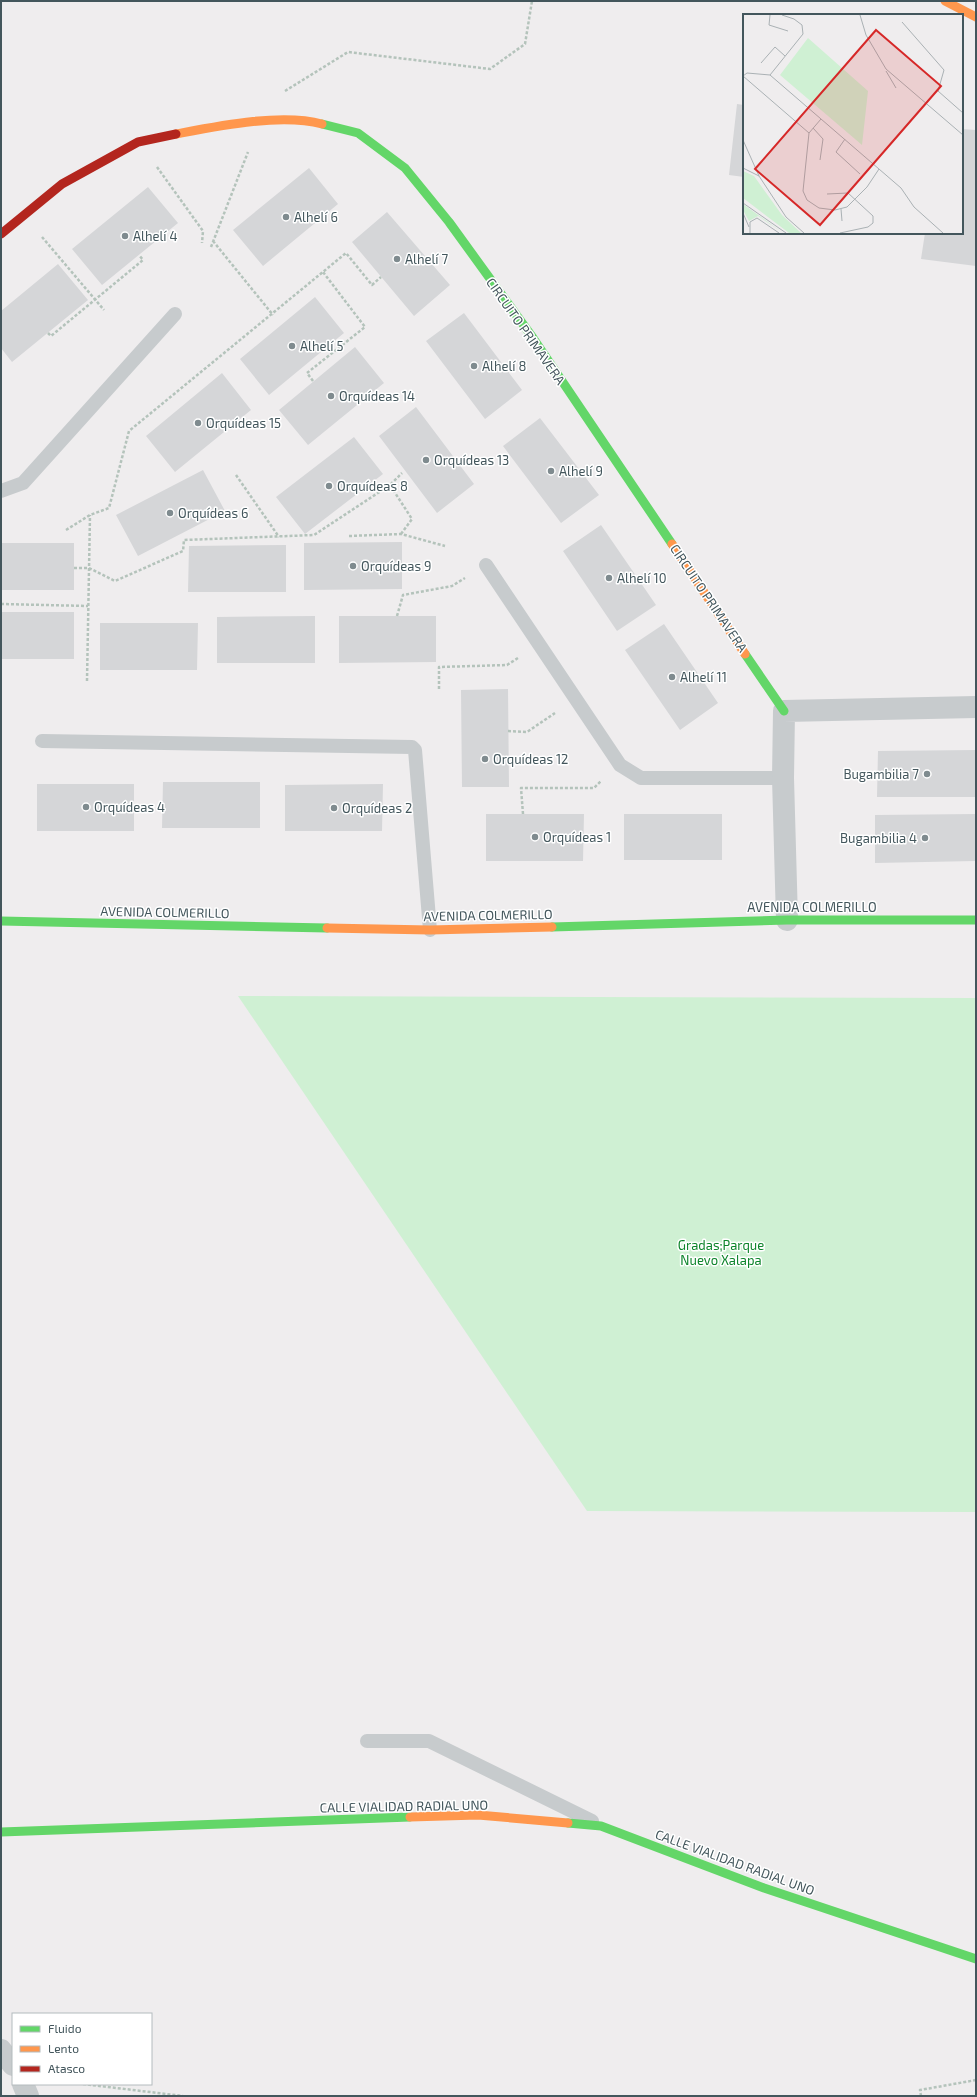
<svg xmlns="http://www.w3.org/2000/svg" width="977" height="2097" viewBox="0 0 977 2097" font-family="'Exo 2',sans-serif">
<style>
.green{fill:#cff0d3}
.building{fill:#d5d6d8}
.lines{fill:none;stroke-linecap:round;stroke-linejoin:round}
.path{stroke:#b4c3bb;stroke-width:2.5;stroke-dasharray:3 2;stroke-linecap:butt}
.lane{stroke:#c7cbcd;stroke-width:14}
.street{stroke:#c7cbcd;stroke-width:22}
.fast{stroke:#63d668;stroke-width:9}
.slow{stroke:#ff974d;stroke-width:9}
.jam{stroke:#b3261e;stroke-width:9}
.poi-dot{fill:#7f8b8f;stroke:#fff;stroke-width:1.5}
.labels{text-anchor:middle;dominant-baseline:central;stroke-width:3;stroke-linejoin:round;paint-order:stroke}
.poi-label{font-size:13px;fill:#43565c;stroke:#fff;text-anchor:start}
.street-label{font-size:13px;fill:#43565c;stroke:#fff}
.park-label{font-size:13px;fill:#0c842a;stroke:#fff}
.inset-road{fill:none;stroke:#aab1b4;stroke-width:1}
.view{fill:#d62828;fill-opacity:0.15;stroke:#d62828;stroke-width:2}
.inset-edge{fill:none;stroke:#43565c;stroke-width:2}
</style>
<rect width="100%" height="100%" fill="#efedee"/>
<path class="green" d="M 238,996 L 976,998 L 976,1512 L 587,1511 Z"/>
<path class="building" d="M 737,104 L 744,105 L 744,177 L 729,175 Z
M 962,129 L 976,130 L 976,266 L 921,259 L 925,233 L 962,233 Z
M 309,168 L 338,204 L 263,266 L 233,230 Z
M 148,187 L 178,223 L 102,285 L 72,249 Z
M 387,212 L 450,285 L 414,316 L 352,242 Z
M 58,264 L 88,300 L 12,362 L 1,348 L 1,311 Z
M 315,297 L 344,333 L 269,395 L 240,359 Z
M 464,313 L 522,390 L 485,419 L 426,341 Z
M 355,347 L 384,383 L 308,445 L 279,410 Z
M 222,373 L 251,410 L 175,472 L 146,436 Z
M 416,407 L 474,484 L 437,513 L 379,436 Z
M 540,418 L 599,495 L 561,523 L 503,446 Z
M 354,437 L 383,474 L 305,534 L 276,497 Z
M 203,470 L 225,511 L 138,556 L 116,515 Z
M 601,525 L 656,605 L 617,631 L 563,551 Z
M 402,542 L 402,589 L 304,590 L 304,543 Z
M 1,543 L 74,543 L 74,590 L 1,590 Z
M 286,545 L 286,592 L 188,592 L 189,546 Z
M 1,612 L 74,612 L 74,659 L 1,659 Z
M 315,616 L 315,663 L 217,663 L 217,617 Z
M 339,616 L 436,616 L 436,662 L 339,663 Z
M 100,623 L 198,623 L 197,670 L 100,670 Z
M 664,624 L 718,703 L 680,730 L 625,650 Z
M 508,689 L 509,787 L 462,787 L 461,690 Z
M 976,750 L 976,797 L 877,797 L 878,751 Z
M 163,782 L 260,782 L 260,828 L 162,828 Z
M 37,784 L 134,784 L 134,831 L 37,831 Z
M 383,784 L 382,831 L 285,831 L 285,785 Z
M 486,814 L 584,814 L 583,861 L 486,861 Z
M 624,814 L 722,814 L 722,860 L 624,860 Z
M 975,814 L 975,861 L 875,863 L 875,815 Z"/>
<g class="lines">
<path class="path" d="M 285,91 L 348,52 L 490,69 L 525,44 L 532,1
M 157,167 L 203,231 L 202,243
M 42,237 L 104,310
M 213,241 L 273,315
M 211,247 L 248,152
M 48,333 L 51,336 L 143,260 L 139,255
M 313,381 L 307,373 L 365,327 L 323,272
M 236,475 L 279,537
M 66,530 L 90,515 L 109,508 L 129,431 L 346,253 L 372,285 L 381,277
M 401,534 L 412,519 L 390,485 L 402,473
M 349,536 L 401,534 L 445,546
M 74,568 L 89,568 L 115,581 L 183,551 L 184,540 L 314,535 L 390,485
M 1,604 L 88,606
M 397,616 L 403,595 L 452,586 L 465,578
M 87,681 L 90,515
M 439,689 L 439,667 L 507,665 L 518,658
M 508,731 L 527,732 L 555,713
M 523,814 L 521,788 L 594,788 L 601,781
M 83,2084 L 183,2096
M 921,2096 L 920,2090 L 976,2080"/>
<path class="lane" d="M 1,491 L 23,483 L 175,314
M 486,565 L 620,765 L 641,778 L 783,778
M 42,741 L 412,747 L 415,750 L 430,930
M 367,1741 L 429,1741 L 592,1821"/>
<path class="street" d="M 787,920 L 783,778 L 784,711 L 976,707
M 1,2050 L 13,2065
M 23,2084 L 28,2096"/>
<path class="fast" d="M 322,124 L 358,133 L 405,168 L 449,222 L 533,338 L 672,544
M 745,654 L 784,711
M 1,921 L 327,928
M 552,927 L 787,920 L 976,920
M 568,1823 L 601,1826 L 764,1888 L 976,1959
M 1,1832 L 410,1817"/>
<path class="slow" d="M 945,1 L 976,17
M 176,134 C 218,126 281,113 322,124
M 672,544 L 745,654
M 327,928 L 430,930 L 552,927
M 410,1817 L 478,1815 L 568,1823"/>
<path class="jam" d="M 1,234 L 62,184 L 138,142 L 176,134"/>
</g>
<g class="poi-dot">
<circle cx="286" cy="217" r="4"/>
<circle cx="125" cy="236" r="4"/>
<circle cx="397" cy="259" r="4"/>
<circle cx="292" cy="346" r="4"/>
<circle cx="474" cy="366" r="4"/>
<circle cx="331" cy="396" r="4"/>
<circle cx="198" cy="423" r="4"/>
<circle cx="426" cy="460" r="4"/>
<circle cx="551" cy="471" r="4"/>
<circle cx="329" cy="486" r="4"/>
<circle cx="170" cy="513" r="4"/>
<circle cx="353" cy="566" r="4"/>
<circle cx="609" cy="578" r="4"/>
<circle cx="672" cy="677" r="4"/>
<circle cx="485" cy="759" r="4"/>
<circle cx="927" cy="774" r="4"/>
<circle cx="86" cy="807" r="4"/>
<circle cx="334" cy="808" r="4"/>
<circle cx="535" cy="837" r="4"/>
<circle cx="925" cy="838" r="4"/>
</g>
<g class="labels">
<g class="poi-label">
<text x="294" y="217">Alhelí 6</text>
<text x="133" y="236">Alhelí 4</text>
<text x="405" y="259">Alhelí 7</text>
<text x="300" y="346">Alhelí 5</text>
<text x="482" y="366">Alhelí 8</text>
<text x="339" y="396">Orquídeas 14</text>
<text x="206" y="423">Orquídeas 15</text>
<text x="434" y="460">Orquídeas 13</text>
<text x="559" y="471">Alhelí 9</text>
<text x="337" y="486">Orquídeas 8</text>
<text x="178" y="513">Orquídeas 6</text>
<text x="361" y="566">Orquídeas 9</text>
<text x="617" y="578">Alhelí 10</text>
<text x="680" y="677">Alhelí 11</text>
<text x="493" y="759">Orquídeas 12</text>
<text x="919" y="774" text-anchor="end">Bugambilia 7</text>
<text x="94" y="807">Orquídeas 4</text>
<text x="342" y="808">Orquídeas 2</text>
<text x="543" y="837">Orquídeas 1</text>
<text x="917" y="838" text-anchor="end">Bugambilia 4</text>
</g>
<g class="street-label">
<text transform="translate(526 331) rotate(55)">CIRCUITO PRIMAVERA</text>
<text transform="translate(709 598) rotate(56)">CIRCUITO PRIMAVERA</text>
<text x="812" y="907">AVENIDA COLMERILLO</text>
<text transform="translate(165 912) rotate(1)">AVENIDA COLMERILLO</text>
<text transform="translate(488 915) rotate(-1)">AVENIDA COLMERILLO</text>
<text transform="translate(404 1806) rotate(-1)">CALLE VIALIDAD RADIAL UNO</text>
<text transform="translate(735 1862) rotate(20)">CALLE VIALIDAD RADIAL UNO</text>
</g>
<g class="park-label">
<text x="721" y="1245">Gradas;Parque<tspan x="721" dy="15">Nuevo Xalapa</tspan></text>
</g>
</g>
<g transform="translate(743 14)">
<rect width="220" height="220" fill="#efedee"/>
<path d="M 65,24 L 125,77 L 119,131 L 37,61 ZM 0,157 L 11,162 L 39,201 L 58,219 L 46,219 L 0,184 ZM 0,190 L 40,219 L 15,202 L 6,207 L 0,196 Z" fill="#cff0d3"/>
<path class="inset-road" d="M 27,1 L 26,11 L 45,17M 117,1 L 123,21 L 143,55 L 220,121M 159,8 L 201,56 L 195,77 L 220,99M 18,49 L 32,33 L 42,42M 143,57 L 153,74M 27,61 L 158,174 L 171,193 L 200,219M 27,61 L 60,20 L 59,11 L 51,5 L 39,1M 0,62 L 66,119M 0,62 L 4,59 L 27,61M 70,114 L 80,125 L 77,146M 66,119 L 60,177 L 64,186 L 76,194 L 92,196 L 104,193 L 124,173 L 136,155M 66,119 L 78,105M 102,125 L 93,138 L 117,160M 0,126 L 16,162M 0,154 L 16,162 L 43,203 L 61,219M 84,180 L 105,179 L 130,202 L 130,209 L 125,213 L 97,219M 0,189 L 43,219M 98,195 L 99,207M 0,199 L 6,213M 7,219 L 7,208 L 14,204 L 36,219"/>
<path class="view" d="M 133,16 L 198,72 L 77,211 L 12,155 Z"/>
<rect width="220" height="220" class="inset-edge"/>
</g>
<rect width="977" height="2097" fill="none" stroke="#43565c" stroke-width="4"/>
<rect x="12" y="2013" width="140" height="72" fill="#ffffff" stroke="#b4bbbe"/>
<rect x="20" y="2026" width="20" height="6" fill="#63d668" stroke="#b4bbbe"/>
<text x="48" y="2033" font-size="12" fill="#43565c">Fluido</text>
<rect x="20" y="2046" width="20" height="6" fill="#ff974d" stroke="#b4bbbe"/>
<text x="48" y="2053" font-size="12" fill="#43565c">Lento</text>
<rect x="20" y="2066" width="20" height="6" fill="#b3261e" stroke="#b4bbbe"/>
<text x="48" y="2073" font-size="12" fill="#43565c">Atasco</text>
</svg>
